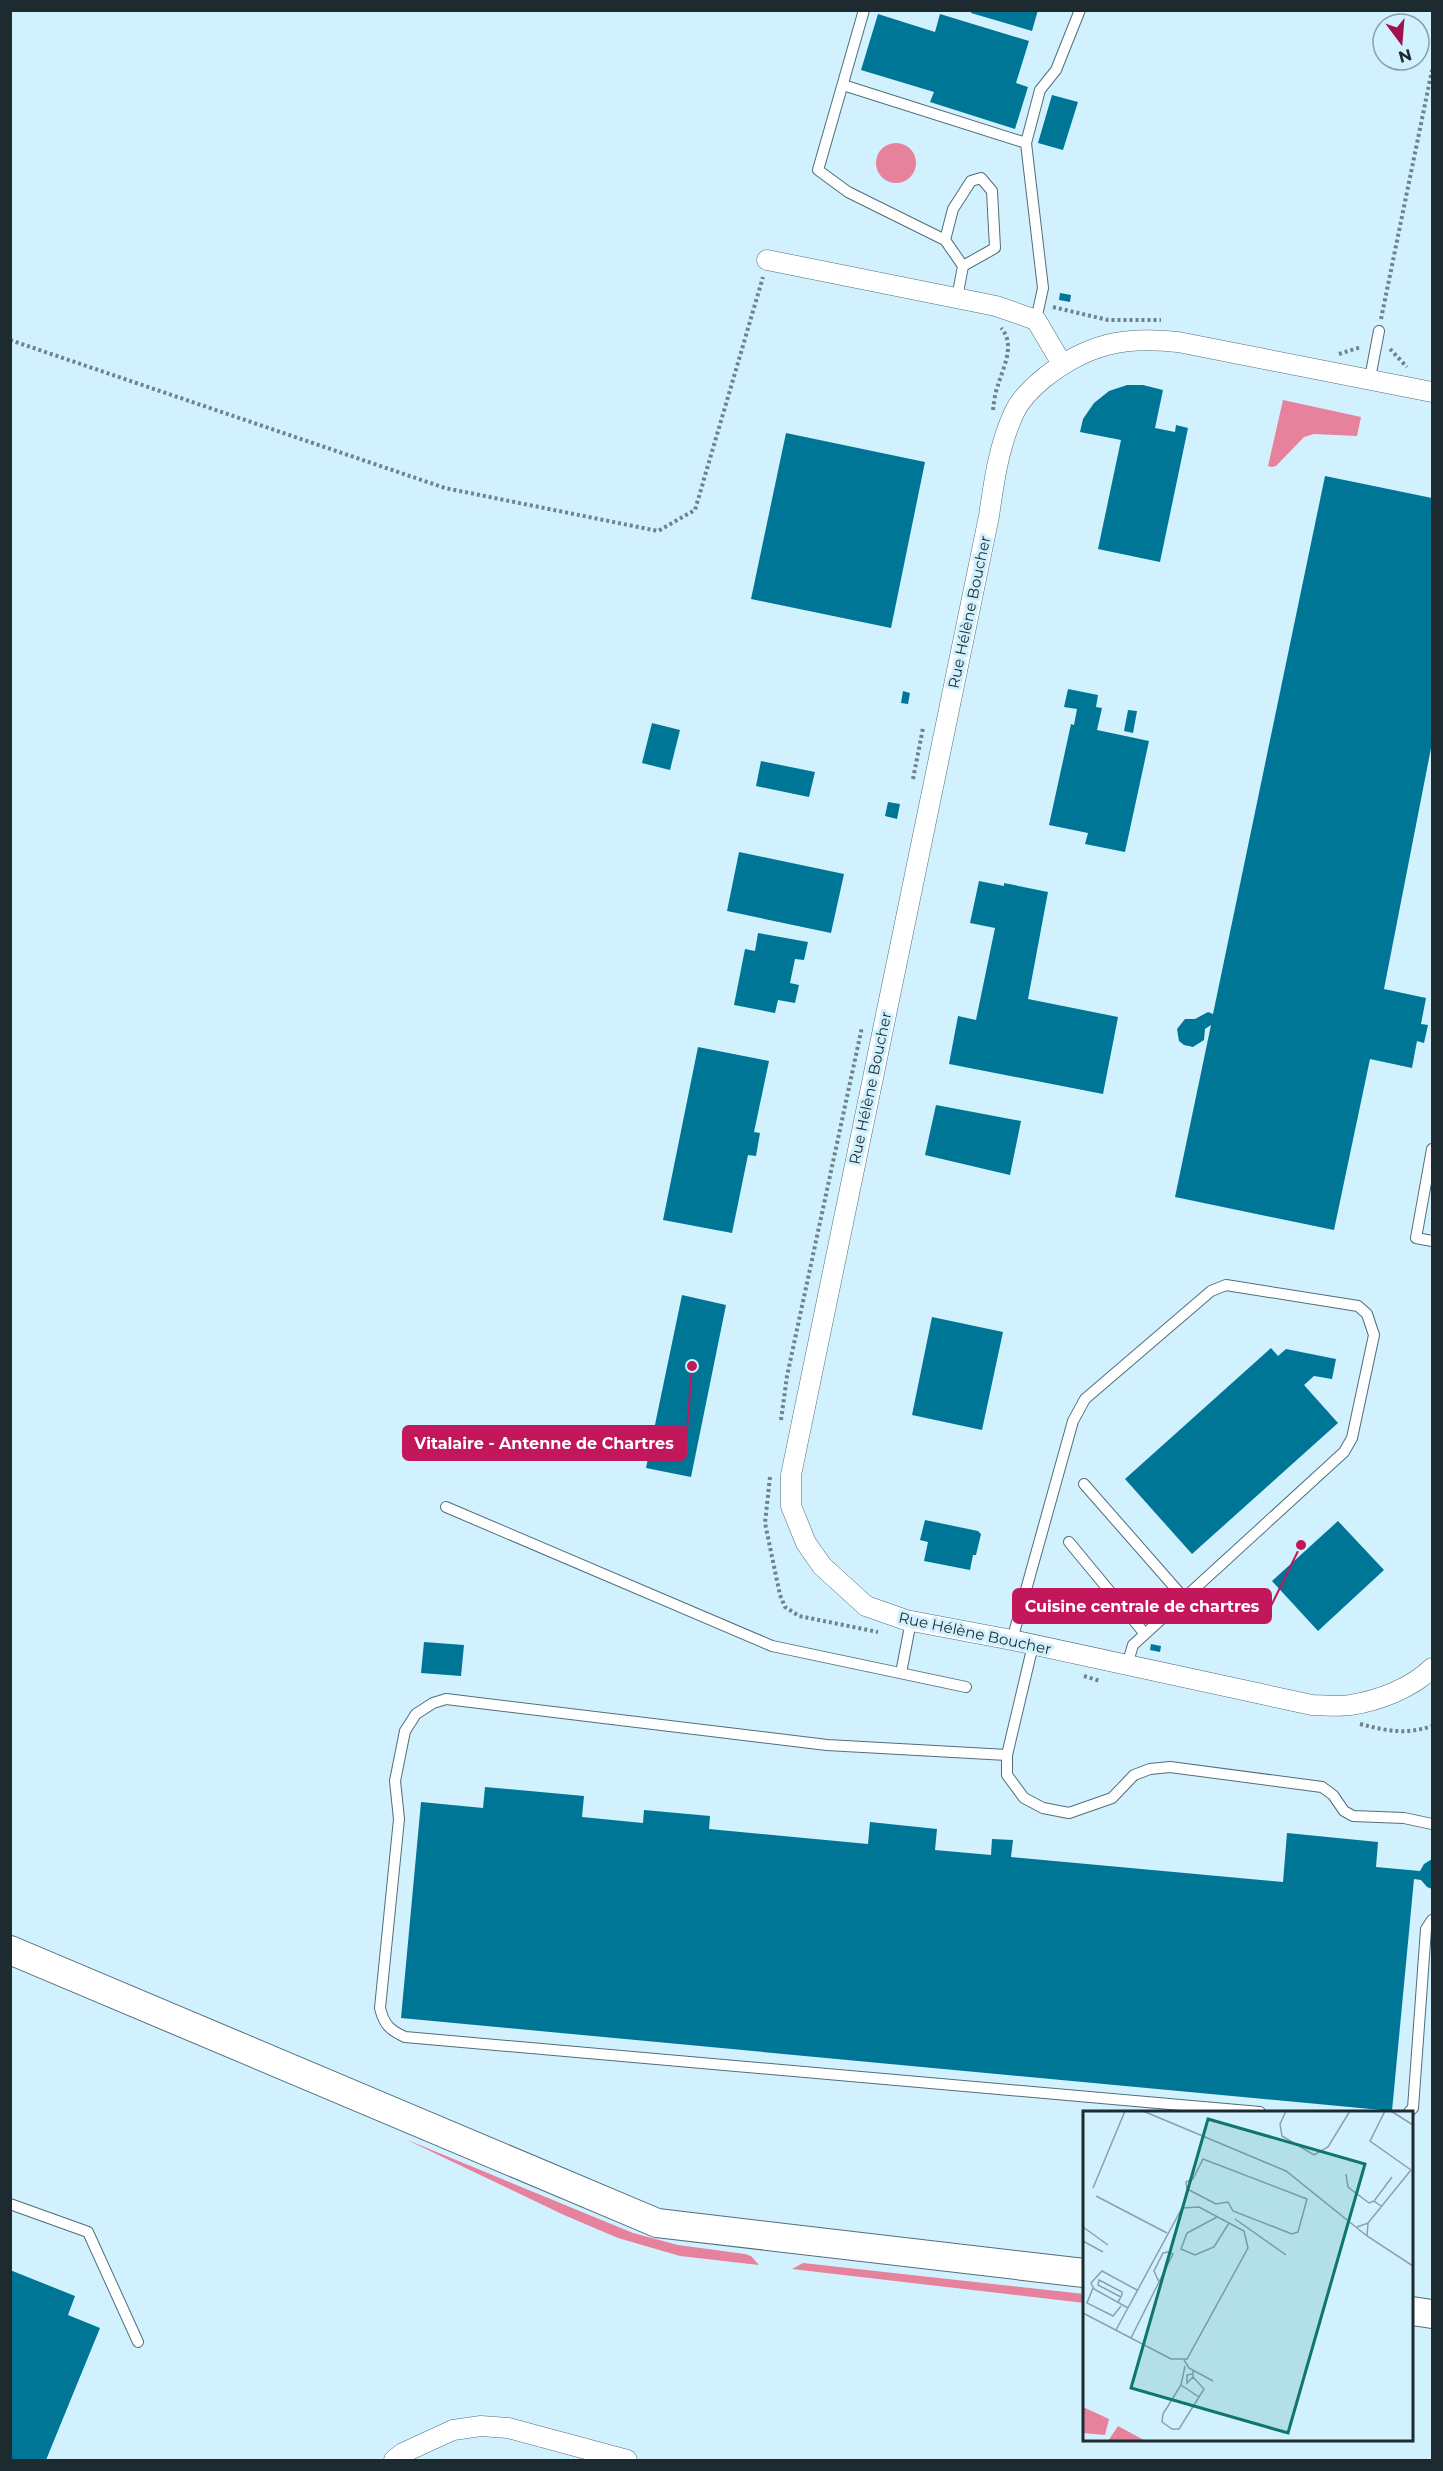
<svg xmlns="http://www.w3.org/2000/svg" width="1443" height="2471" viewBox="0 0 1443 2471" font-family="Montserrat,sans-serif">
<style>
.water{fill:#e7829d}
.building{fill:#007697}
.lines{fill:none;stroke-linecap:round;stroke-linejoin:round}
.lane-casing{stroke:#516e7a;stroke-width:12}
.street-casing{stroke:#516e7a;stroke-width:21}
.secondary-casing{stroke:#516e7a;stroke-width:30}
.path{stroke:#6e848d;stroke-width:4;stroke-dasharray:3 3;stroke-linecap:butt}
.lane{stroke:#fff;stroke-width:10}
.street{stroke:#fff;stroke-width:20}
.secondary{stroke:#fff;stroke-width:28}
.labels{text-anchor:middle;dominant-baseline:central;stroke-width:6;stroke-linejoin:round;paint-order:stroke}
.street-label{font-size:15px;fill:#1d2a2f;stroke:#d1f1ff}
.inset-road{fill:none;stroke:#89a1ac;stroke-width:1.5}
.view{fill:#0f766e;fill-opacity:0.15;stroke:#0f766e;stroke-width:3}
.inset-edge{fill:none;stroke:#1d2a2f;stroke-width:3}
.leader{fill:none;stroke:#c2185b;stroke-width:2}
.callout-dot{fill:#c2185b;stroke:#d1f1ff;stroke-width:2}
.callout{fill:#c2185b;stroke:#c2185b;stroke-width:2}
.callout-label{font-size:16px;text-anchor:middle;font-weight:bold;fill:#fff}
</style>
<rect width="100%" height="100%" fill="#d1f1ff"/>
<path class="water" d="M876 163a20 20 0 1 1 40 0a20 20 0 1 1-40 0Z
M 1283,400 L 1361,417 L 1357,436 L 1314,434 L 1304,437 L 1276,466 L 1272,467 L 1268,466 Z
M 405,2139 L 633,2233 L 678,2245 L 745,2254 L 751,2256 L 759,2265 L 680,2256 L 618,2238 L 564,2215 Z
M 803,2263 L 1084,2294 L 1084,2303 L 792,2269 Z"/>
<path class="building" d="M 972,10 L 1038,10 L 1032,31 L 971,13 Z
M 878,14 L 935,32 L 940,14 L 1029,41 L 1016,83 L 1028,87 L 1015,129 L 930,102 L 934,92 L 861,70 Z
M 1052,95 L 1078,102 L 1063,150 L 1038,143 Z
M 1060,293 L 1071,295 L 1070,302 L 1059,300 Z
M 1127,385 L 1143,385 L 1163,390 L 1155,428 L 1175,432 L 1176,425 L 1188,428 L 1160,562 L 1098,549 L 1121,440 L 1080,432 L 1083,419 L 1094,403 L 1109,391 Z
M 786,433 L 925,462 L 891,628 L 751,599 Z
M 1325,476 L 1432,498 L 1432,743 L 1384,989 L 1426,998 L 1421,1024 L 1428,1025 L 1424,1043 L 1417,1041 L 1412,1068 L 1370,1059 L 1334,1230 L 1175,1197 L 1211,1025 L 1205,1029 L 1204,1040 L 1193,1047 L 1184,1045 L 1179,1041 L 1177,1029 L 1185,1019 L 1195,1019 L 1208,1012 L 1213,1014 Z
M 1068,689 L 1098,695 L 1096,707 L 1102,708 L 1097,730 L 1149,741 L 1125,852 L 1085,844 L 1088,833 L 1049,825 L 1071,724 L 1074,725 L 1077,709 L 1064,707 Z
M 903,691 L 910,693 L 908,704 L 901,703 Z
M 1128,710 L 1137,711 L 1133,733 L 1124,731 Z
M 652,723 L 680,730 L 670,770 L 642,763 Z
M 761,761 L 815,772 L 809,797 L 756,786 Z
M 888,802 L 900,804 L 897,819 L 885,816 Z
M 739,852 L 844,874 L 831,933 L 727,911 Z
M 979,881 L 1004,886 L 1004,883 L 1048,892 L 1028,999 L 1118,1017 L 1103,1094 L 949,1064 L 958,1016 L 976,1020 L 995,928 L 970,923 Z
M 758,933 L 808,942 L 804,960 L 795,959 L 790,983 L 799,985 L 795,1003 L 778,1000 L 775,1013 L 734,1005 L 745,949 L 755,951 Z
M 698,1047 L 769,1061 L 754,1132 L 760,1133 L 756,1156 L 748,1155 L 732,1233 L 663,1220 Z
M 936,1105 L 1021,1121 L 1010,1175 L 925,1155 Z
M 682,1295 L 726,1305 L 691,1477 L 646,1468 Z
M 932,1317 L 1003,1332 L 982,1430 L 912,1415 Z
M 1271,1348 L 1278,1356 L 1286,1349 L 1336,1359 L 1332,1379 L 1314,1376 L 1304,1385 L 1338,1423 L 1192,1554 L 1125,1479 Z
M 925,1520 L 978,1531 L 981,1534 L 976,1555 L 973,1555 L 970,1570 L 924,1561 L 928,1542 L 920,1540 Z
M 1338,1521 L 1384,1570 L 1318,1631 L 1272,1581 Z
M 424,1642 L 464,1645 L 461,1676 L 421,1673 Z
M 1151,1644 L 1161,1646 L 1160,1652 L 1150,1650 Z
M 485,1787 L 584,1796 L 582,1817 L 643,1823 L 644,1810 L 710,1816 L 709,1829 L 868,1844 L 870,1822 L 937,1829 L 935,1850 L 991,1855 L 992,1839 L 1013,1840 L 1011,1857 L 1283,1882 L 1287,1833 L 1378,1842 L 1376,1867 L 1420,1871 L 1424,1864 L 1432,1859 L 1432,1889 L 1427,1887 L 1421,1880 L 1414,1879 L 1392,2111 L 401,2018 L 421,1802 L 483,1808 Z
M 10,2270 L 75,2296 L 68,2315 L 100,2328 L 46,2460 L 10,2460 Z"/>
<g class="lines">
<g class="lane-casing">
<path id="lane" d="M 864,10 L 818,170 L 848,192 L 945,240 L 963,266 L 957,298
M 843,85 L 1026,143
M 945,240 L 953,209 L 971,181 L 981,178 L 992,191 L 995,248 L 963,266
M 1036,320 L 1043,288 L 1026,143 L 1040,90 L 1056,70 L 1080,10
M 1370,378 L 1379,331
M 1432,1149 L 1416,1238 L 1432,1241
M 1084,1484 L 1184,1598
M 446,1507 L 772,1646 L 966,1687
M 1069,1542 L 1145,1634
M 1012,1640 L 1073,1421 L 1085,1399 L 1211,1291 L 1226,1285 L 1358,1306 L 1367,1314 L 1374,1335 L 1352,1438 L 1344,1452 L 1133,1645 L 1127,1665
M 1033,1645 L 1007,1755 L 1007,1775 L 1024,1798 L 1043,1808 L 1069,1813 L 1112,1798 L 1134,1775 L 1150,1769 L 1170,1767 L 1322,1787 L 1333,1795 L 1344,1811 L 1353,1816 L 1404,1818 L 1432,1824
M 901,1673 L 911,1621
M 1007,1755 L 827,1745 L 446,1699 L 433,1703 L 416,1714 L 405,1731 L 395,1781 L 399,1819 L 380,2008 C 384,2025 390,2030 405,2037 L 1260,2112
M 1409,2112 L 1413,2108 L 1426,1929 L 1432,1920
M 10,2204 L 88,2232 L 138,2342"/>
</g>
<g class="street-casing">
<path id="street" d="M 767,260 L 996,306 L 1036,320 L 1062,364
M 1432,392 L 1178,342 C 1124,336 1087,344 1044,378 C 1033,387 1020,400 1014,413 C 999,445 994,481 989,516 L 791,1475 L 791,1506 L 806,1543 L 822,1566 L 866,1606 L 906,1620 L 1012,1640 L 1312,1705 C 1324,1705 1338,1707 1350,1705 C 1378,1701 1412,1688 1432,1668
M 394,2460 L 403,2453 L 453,2430 L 481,2426 L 508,2428 L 627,2460"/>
</g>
<g class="secondary-casing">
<path id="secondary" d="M 10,1950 L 657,2223 L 1084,2273
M 1412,2311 L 1432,2314"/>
</g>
<path class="path" d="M 1053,307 L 1108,320 L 1161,320
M 1381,319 L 1432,70
M 10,340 L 445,488 L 658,531 L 695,510 L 763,277
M 1390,349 L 1407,367
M 1339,354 L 1361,347
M 993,410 C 994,402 995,393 998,385 C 1003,368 1016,344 1001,328
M 913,779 L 923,728
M 781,1420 L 787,1376 L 862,1027
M 770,1477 L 765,1523 L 780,1595 L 785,1607 L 799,1616 L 878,1632
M 1084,1676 L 1100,1681
M 1360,1724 C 1388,1731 1405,1735 1432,1726"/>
<use href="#lane" class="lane"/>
<use href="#street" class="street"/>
<use href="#secondary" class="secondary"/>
</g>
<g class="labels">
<g class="street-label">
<text transform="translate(969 612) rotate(-78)">Rue Hélène Boucher</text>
<text transform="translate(870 1088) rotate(-78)">Rue Hélène Boucher</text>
<text transform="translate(975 1633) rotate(12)">Rue Hélène Boucher</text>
</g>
</g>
<g transform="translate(1083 2111)">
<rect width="330" height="330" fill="#d1f1ff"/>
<path d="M 0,296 L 26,308 L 22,324 L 0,322 ZM 35,315 L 59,328 L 63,330 L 25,330 Z" fill="#e7829d"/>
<path class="inset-road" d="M 60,0 L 203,60 L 284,125 L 330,155M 203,0 L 197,13 L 199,25 L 231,44 L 245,36 L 267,0M 302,0 L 287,30 L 328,59M 308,0 L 330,14M 120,48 L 224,88 L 215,121 L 209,123 L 150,100 L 145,91 L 133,93 L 104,78 L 103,71 L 110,68 ZM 263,63 L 265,76 L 286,92 L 291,90M 10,77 L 42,0M 13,85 L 84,122M 298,95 L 291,90 L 309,66M 134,106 L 104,122 L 98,138 L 112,144 L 131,136 L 146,112M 152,108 L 203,144M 285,112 L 328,59M 0,116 L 25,134M 274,116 L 285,112 L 284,125M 0,130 L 20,141M 10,177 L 4,192 L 30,205 L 38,195M 35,191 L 38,186 L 39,183 L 39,181 L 16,169 L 15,174 L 38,186M 45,197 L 11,178 L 8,172 L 19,160 L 54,179M 0,202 L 88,248 L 104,248 L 165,137 L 161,120 L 116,96 L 99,97 L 33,219M 48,227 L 90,143 L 85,141 L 80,142 L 71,160 L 76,171M 101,249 L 106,257 L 130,270M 102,255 L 98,274 L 80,303 L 79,311 L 89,318 L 96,318 L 121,278 L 110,266 L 110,260M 109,263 L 104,264 L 104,272 L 110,266M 98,274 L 116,286"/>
<path class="view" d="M 125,8 L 282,53 L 205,322 L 48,277 Z"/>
<rect width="330" height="330" class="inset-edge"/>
</g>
<path class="leader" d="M692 1366L686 1443M1301 1545L1271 1606"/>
<g class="callout-dot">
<circle cx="692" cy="1366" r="6"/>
<circle cx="1301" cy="1545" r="6"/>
</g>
<g class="callout">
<rect x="403" y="1426" width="283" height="34" rx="6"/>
<rect x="1013" y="1589" width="258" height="34" rx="6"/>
</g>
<g class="callout-label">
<text x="544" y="1449">Vitalaire - Antenne de Chartres</text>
<text x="1142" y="1612">Cuisine centrale de chartres</text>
</g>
<rect width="1443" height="2471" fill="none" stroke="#1d2a2f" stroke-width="24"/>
<g transform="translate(1401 42) rotate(164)"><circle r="28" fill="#d1f1ff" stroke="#89a1ac" stroke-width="1.5"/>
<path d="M0-4.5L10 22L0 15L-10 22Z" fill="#a30f4f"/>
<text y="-9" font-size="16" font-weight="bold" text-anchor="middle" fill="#1d2a2f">N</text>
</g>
</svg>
